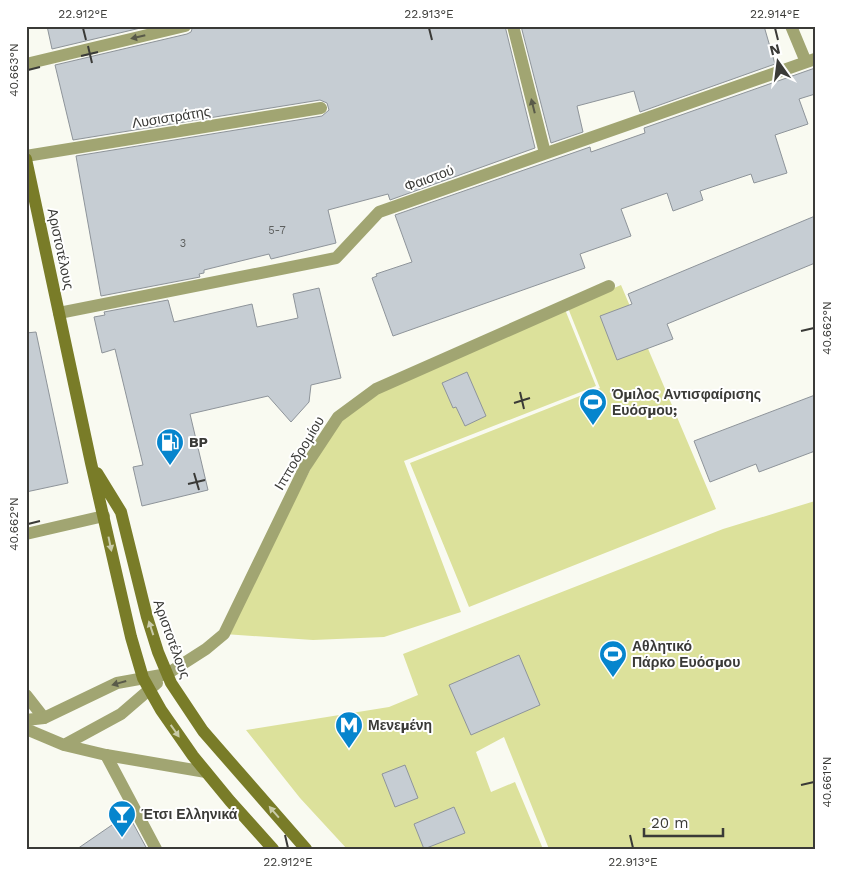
<svg xmlns="http://www.w3.org/2000/svg" width="841" height="875" viewBox="0 0 841 875" font-family="'Work Sans',sans-serif">
<style>
.green{fill:#dce19b}
.building{fill:#c6cdd3;stroke:#8e949a}
.lines{fill:none;stroke-linecap:round;stroke-linejoin:round}
.minor{stroke:#a1a572;stroke-width:12}
.tertiary{stroke:#a1a572;stroke-width:12}
.secondary{stroke:#797c28;stroke-width:12}
.oneway{fill:#595a49}
.oneway2{fill:#c9cba9}
.ticks{fill:none;stroke:#3a3a37;stroke-width:2}
.labels{text-anchor:middle;dominant-baseline:central;stroke-width:4;stroke-linejoin:round;paint-order:stroke}
.number-label{font-size:11px;fill:#5d5f5e}
.street-label{font-size:14px;fill:#3a3a37;stroke:#fff}
.poi-label{font-size:14px;font-weight:bold;fill:#3a3a37;stroke:#fff;text-anchor:start}
.neatline{fill:none;stroke:#3a3a37;stroke-width:2}
.ticks-label{font-size:12px;text-anchor:middle;fill:#3a3a37}
</style>
<rect width="100%" height="100%" fill="#f9faf1"/>
<path class="green" d="M 621,285 L 716,509 L 469,607 L 410,463 L 600,388 L 568,308 Z
M 564,307 L 596,386 L 404,461 L 461,612 L 384,637 L 313,640 L 224,634 L 338,417 L 376,389 Z
M 815,501 L 815,849 L 549,849 L 504,737 L 476,752 L 491,792 L 515,782 L 543,849 L 347,849 L 300,798 L 246,730 L 389,707 L 418,695 L 403,654 L 723,529 Z"/>
<path class="building" d="M 47,26 L 149,26 L 52,49 Z
M 193,26 L 505,26 L 535,148 L 390,200 L 388,194 L 328,210 L 336,243 L 271,259 L 269,254 L 204,270 L 204,273 L 199,274 L 200,277 L 101,296 L 76,156 L 322,116 L 329,110 L 327,103 L 320,100 L 73,140 L 55,65 L 187,34 L 191,32 Z
M 521,26 L 764,26 L 775,64 L 640,112 L 634,91 L 577,106 L 583,132 L 551,143 Z
M 815,68 L 815,94 L 799,99 L 808,124 L 775,135 L 787,173 L 754,183 L 751,174 L 700,191 L 703,200 L 673,211 L 667,193 L 621,209 L 631,236 L 580,254 L 585,268 L 393,336 L 372,278 L 377,276 L 376,274 L 412,262 L 395,215 L 590,147 L 591,152 L 645,133 L 644,128 Z
M 815,216 L 815,263 L 667,324 L 673,339 L 617,360 L 600,316 L 632,304 L 628,294 Z
M 319,288 L 341,378 L 311,385 L 309,402 L 291,422 L 268,396 L 190,414 L 208,490 L 142,506 L 133,467 L 143,465 L 115,349 L 102,353 L 94,317 L 105,315 L 104,312 L 168,300 L 174,322 L 252,304 L 257,327 L 298,318 L 293,294 Z
M 36,332 L 68,483 L 26,492 L 26,333 Z
M 467,372 L 486,416 L 465,426 L 456,407 L 453,408 L 442,383 Z
M 815,395 L 815,451 L 759,472 L 756,464 L 710,482 L 694,441 Z
M 519,655 L 540,705 L 471,735 L 449,685 Z
M 405,765 L 418,798 L 395,807 L 382,774 Z
M 454,807 L 465,833 L 424,849 L 414,824 Z
M 128,814 L 147,849 L 77,849 Z"/>
<g class="lines">
<path class="minor" d="M 513,26 L 545,153
M 791,26 L 806,62
M 26,64 L 185,26
M 26,156 L 321,108
M 59,313 L 336,258 L 379,212 L 815,59
M 26,534 L 104,516
M 167,674 L 206,649 L 224,634 L 305,467 L 338,417 L 376,389 L 609,286
M 26,695 L 44,718
M 106,755 L 156,849"/>
<path class="tertiary" d="M 26,720 L 44,718 L 117,683 L 167,674
M 26,729 L 64,745 L 106,755 L 206,772
M 64,745 L 121,714 L 157,683"/>
<path class="secondary" d="M 26,159 L 91,463 L 131,637 L 143,678 L 161,710 L 193,756 L 230,801 L 273,849
M 97,473 L 121,512 L 147,617 L 158,652 L 171,683 L 203,731 L 306,849"/>
</g>
<defs><path id="oneway-solid" d="M-6-.8H1V-3.2L6.5 0L1 3.2V.8H-6Z" transform="scale(1.25)"/></defs>
<g class="oneway">
<use href="#oneway-solid" transform="translate(138 37) rotate(167)"/>
<use href="#oneway-solid" transform="translate(533 106) rotate(-104)"/>
<use href="#oneway-solid" transform="translate(119 683) rotate(164)"/>
</g>
<g class="oneway2">
<use href="#oneway-solid" transform="translate(110 544) rotate(78)"/>
<use href="#oneway-solid" transform="translate(151 628) rotate(-108)"/>
<use href="#oneway-solid" transform="translate(175 731) rotate(55)"/>
<use href="#oneway-solid" transform="translate(274 812) rotate(-131)"/>
</g>
<path class="ticks" d="M 83,28 L 86,40M 429,28 L 432,40M 775,28 L 778,40M 88,46 L 92,63M 81,56 L 98,52M 28,70 L 40,67M 801,331 L 814,328M 520,392 L 524,409M 514,403 L 530,398M 194,473 L 199,490M 188,484 L 205,480M 28,524 L 40,521M 801,785 L 814,782M 285,835 L 288,848M 630,835 L 633,848"/>
<defs>
<g id="stadium-pin" transform="scale(1.4375)"><path d="M0 17L-7.5 6A9.5 9.5 0 1 1 7.5 6Z" fill="#0685cd" stroke="#fff"/><path d="M0-5a6.5 5 0 1 0 0 10a6.5 5 0 1 0 0-10ZM-3.5-1.8h7v3.6h-7Z" fill="#fff"/></g>
<g id="fuel-pin" transform="scale(1.4375)"><path d="M0 17L-7.5 6A9.5 9.5 0 1 1 7.5 6Z" fill="#0685cd" stroke="#fff"/><path d="M-5.5-6h7V0h2V4h1.3V-2.5L3-4.5l.8-.8L6-3V5H2.5V1h-1V6h-7ZM-4.2-4.7v3.2H.2V-4.7Z" fill="#fff"/></g>
<g id="metro-pin" transform="scale(1.4375)"><path d="M0 17L-7.5 6A9.5 9.5 0 1 1 7.5 6Z" fill="#0685cd" stroke="#fff"/><path d="M-5.5 5V-5H-3L0 0L3-5H5.5V5H3V-.5L0 4L-3-.5V5Z" fill="#fff"/></g>
<g id="bar-pin" transform="scale(1.4375)"><path d="M0 17L-7.5 6A9.5 9.5 0 1 1 7.5 6Z" fill="#0685cd" stroke="#fff"/><path d="M-6-5H6L.8 .8V4.5H3.5V6h-7V4.5H-.8V.8Z" fill="#fff"/></g>
</defs>
<g fill-rule="evenodd">
<use href="#stadium-pin" x="593" y="402"/>
<use href="#fuel-pin" x="170" y="442"/>
<use href="#stadium-pin" x="613" y="654"/>
<use href="#metro-pin" x="349" y="725"/>
<use href="#bar-pin" x="122" y="814"/>
</g>
<g class="labels">
<g class="number-label">
<text x="277" y="230">5-7</text>
<text x="183" y="243">3</text>
</g>
<g class="street-label">
<text transform="translate(171 117) rotate(-9)">Λυσιστράτης</text>
<text transform="translate(429 178) rotate(-20)">Φαιστού</text>
<text transform="translate(61 249) rotate(78)">Αριστοτέλους</text>
<text transform="translate(299 453) rotate(-59)">Ιπποδρομίου</text>
<text transform="translate(172 639) rotate(70)">Αριστοτέλους</text>
</g>
<g class="poi-label">
<text x="612" y="394">Όμιλος Αντισφαίρισης<tspan x="612" dy="16">Ευόσμου;</tspan></text>
<text x="189" y="442">BP</text>
<text x="632" y="646">Αθλητικό<tspan x="632" dy="16">Πάρκο Ευόσμου</tspan></text>
<text x="368" y="725">Μενεμένη</text>
<text x="141" y="814">Έτσι Ελληνικά</text>
</g>
</g>
<rect width="841" height="875" fill="none" stroke="#ffffff" stroke-width="55"/>
<g transform="translate(778 62) rotate(346)" stroke="#ffffff" stroke-width="4" paint-order="stroke">
<path d="M0-4L9 19L0 12L-9 19Z" fill="#3a3a37"/>
<text y="-8" font-size="14" font-weight="bold" text-anchor="middle" fill="#3a3a37">N</text>
</g>
<path d="M644 828v8h79v-8" fill="none" stroke="#3a3a37" stroke-width="2.5"/>
<text x="651" y="828" font-size="15" fill="#3a3a37" stroke="#ffffff" stroke-width="4" paint-order="stroke">20 m</text>
<rect x="28" y="28" width="786" height="820" class="neatline"/>
<g class="ticks-label">
<text x="83" y="18">22.912°E</text>
<text x="429" y="18">22.913°E</text>
<text x="775" y="18">22.914°E</text>
<text transform="translate(14 70) rotate(-90)" y="4">40.663°N</text>
<text transform="translate(827 328) rotate(-90)" y="4">40.662°N</text>
<text transform="translate(14 524) rotate(-90)" y="4">40.662°N</text>
<text transform="translate(827 782) rotate(-90)" y="4">40.661°N</text>
<text x="288" y="866">22.912°E</text>
<text x="633" y="866">22.913°E</text>
</g>
</svg>
